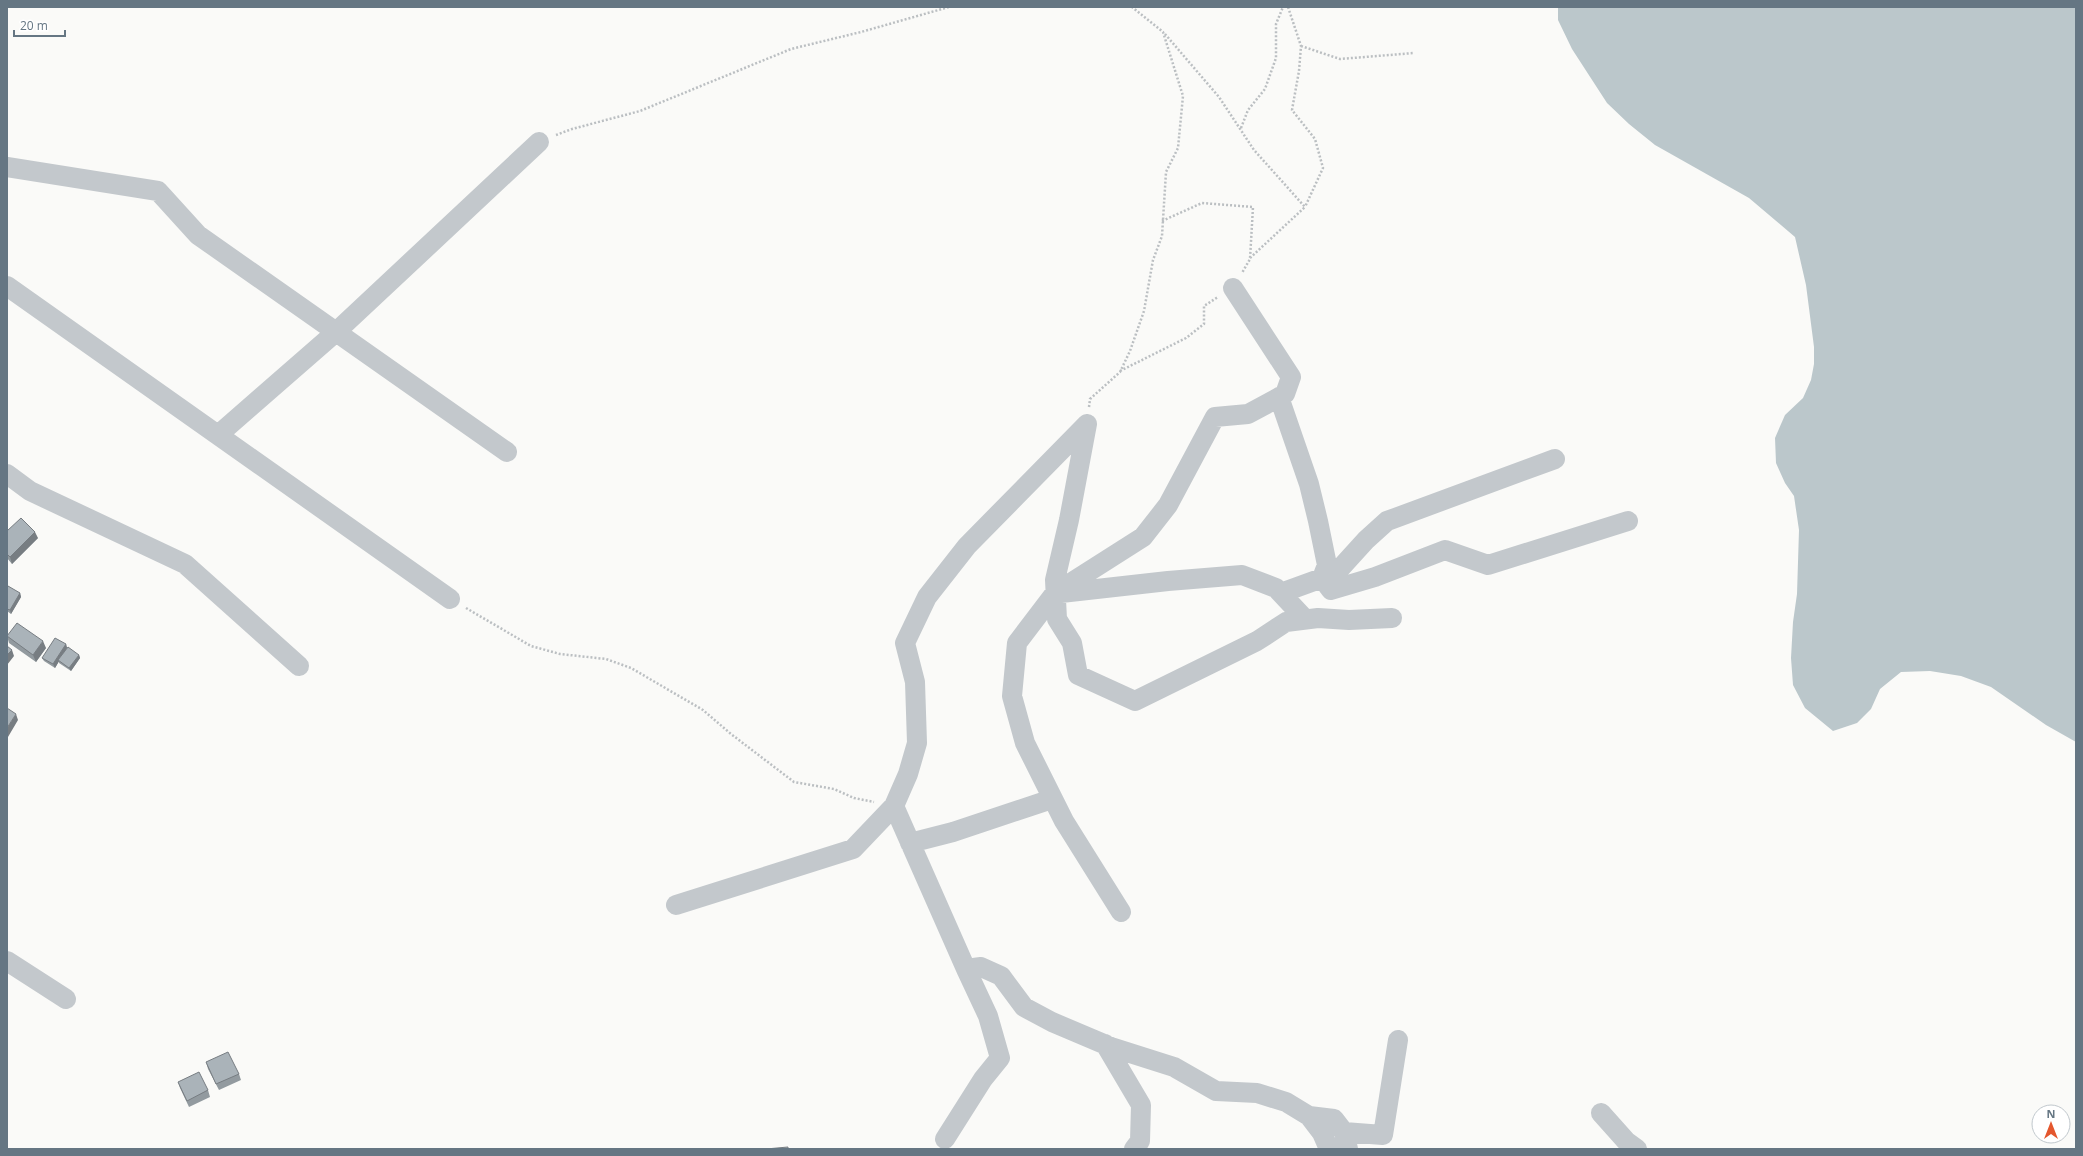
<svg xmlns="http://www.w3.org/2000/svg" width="2083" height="1156" viewBox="0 0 2083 1156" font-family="'Open Sans',sans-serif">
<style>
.water{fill:#bbc7cb}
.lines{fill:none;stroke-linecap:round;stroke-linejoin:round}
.path{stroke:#bbbfc2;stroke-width:2.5;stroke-dasharray:2 2;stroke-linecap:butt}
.street{stroke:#c3c8cc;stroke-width:20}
.wall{fill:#929a9f}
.shaded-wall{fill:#777d82}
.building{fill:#aab3b9;stroke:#777d82}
</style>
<rect width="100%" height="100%" fill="#fafaf8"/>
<path class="water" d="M 1558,7 L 2076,7 L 2076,742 L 2046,725 L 1991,687 L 1961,676 L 1930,671 L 1901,672 L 1880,689 L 1871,709 L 1857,723 L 1833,731 L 1805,708 L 1793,685 L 1791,658 L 1793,622 L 1797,594 L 1799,530 L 1794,496 L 1785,483 L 1776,463 L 1775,438 L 1785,415 L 1803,398 L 1811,380 L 1814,364 L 1814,347 L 1806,285 L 1795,237 L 1749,198 L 1655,145 L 1629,124 L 1607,103 L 1572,49 L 1558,20 Z"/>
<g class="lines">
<path class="path" d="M 1288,7 L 1301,46 L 1299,71 L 1292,110 L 1315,139 L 1323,168 L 1305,207
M 1165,34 L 1219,97 L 1254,150 L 1305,207 L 1250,258
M 1301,46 L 1340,59 L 1414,53
M 1241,128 L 1248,110 L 1265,89 L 1276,58 L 1276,24 L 1283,7
M 556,135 L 572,129 L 640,111 L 791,49 L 861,32 L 949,7
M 1162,221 L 1202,203 L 1253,207 L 1250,259 L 1242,273
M 1120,371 L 1186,338 L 1204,324 L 1204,306 L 1218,297
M 1089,407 L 1090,399 L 1120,372 L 1130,351 L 1144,311 L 1153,260 L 1162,236 L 1166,172 L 1178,148 L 1183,96 L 1163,32 L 1132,7
M 466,608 L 531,646 L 560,654 L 606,659 L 631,668 L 703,710 L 731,734 L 794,782 L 834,789 L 854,798 L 874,802"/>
<path class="street" d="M 7,167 L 158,191 L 198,235 L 507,452
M 7,286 L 450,599
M 1279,397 L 1309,484 L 1318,521 L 1327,565 L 1322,578 L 1331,590 L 1375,577 L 1445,550 L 1488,565 L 1628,521
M 1087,424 L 1069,520 L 1055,580 L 1057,619 L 1072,643 L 1078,675 L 1135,701 L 1257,641 L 1286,622 L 1318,618 L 1349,620 L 1392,618
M 218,435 L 336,332 L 539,142
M 7,474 L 30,491 L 185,564 L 299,666
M 1061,593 L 1168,581 L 1242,575 L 1276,588 L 1305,619
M 1281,593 L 1336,573 L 1366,540 L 1387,521 L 1555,459
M 894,806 L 966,969 L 981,967 L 1001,976 L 1024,1007 L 1052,1022 L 1111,1047 L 1174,1067 L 1216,1091 L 1257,1093 L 1286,1102 L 1309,1116 L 1322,1133 L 1329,1149
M 910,843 L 953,832 L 1052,799
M 676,905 L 853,849 L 894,806 L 908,774 L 917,743 L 915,682 L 905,643 L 927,597 L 967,546 L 1087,424
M 1121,912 L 1064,821 L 1025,743 L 1012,696 L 1017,643 L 1055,593 L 1143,537 L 1168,505 L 1215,417 L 1248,414 L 1285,394 L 1291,377 L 1233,288
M 7,961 L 66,999
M 1105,1044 L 1141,1105 L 1140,1141 L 1134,1149
M 1601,1113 L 1626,1141 L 1637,1149
M 1309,1116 L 1334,1119 L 1344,1132 L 1348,1149
M 1344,1132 L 1383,1135 L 1398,1040
M 945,1139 L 983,1079 L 1000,1058 L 988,1016 L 966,969"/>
</g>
<path class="wall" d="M 7,531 L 38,538 L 12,564 L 7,558 Z
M 7,588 L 20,593 L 21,597 L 11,614 L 7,611 Z
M 7,636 L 46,648 L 36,662 L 9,643 Z
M 66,644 L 67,648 L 64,652 L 79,655 L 80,658 L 71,671 L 59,663 L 59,661 L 55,668 L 44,661 L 42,658 Z
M 206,1062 L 239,1074 L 241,1080 L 219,1090 L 208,1069 Z
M 178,1082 L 208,1090 L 210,1097 L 189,1107 L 180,1088 Z"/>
<path class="shaded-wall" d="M 35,532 L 38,538 L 12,564 L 10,557 Z
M 20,593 L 21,597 L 11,614 L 10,610 Z
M 43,641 L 46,648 L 36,662 L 33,655 Z
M 66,644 L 67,648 L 55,668 L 53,664 Z
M 12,650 L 14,656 L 7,665 L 7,655 Z
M 79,655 L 80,658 L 71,671 L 69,668 Z
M 16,714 L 18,720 L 8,737 L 7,734 L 7,728 Z"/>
<path class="building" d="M 21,518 L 35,532 L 10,557 L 7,554 L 7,531 Z
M 8,586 L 20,593 L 10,610 L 7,609 L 7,588 Z
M 17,623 L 43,641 L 33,655 L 7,636 Z
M 55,638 L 66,644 L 53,664 L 42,658 Z
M 7,646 L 12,650 L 7,655 Z
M 68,647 L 79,655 L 69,668 L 58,660 Z
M 7,708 L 16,714 L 7,728 Z
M 228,1052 L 239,1074 L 216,1084 L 206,1062 Z
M 199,1072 L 208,1090 L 187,1101 L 178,1082 Z
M 788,1147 L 788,1149 L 766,1149 Z"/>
<rect width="2083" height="1156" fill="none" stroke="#657683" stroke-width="16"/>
<g transform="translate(2051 1124)"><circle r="19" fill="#ffffff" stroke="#c1c8cd"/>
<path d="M0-3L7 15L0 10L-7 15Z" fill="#e4572e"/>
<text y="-6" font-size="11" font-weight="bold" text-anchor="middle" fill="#657683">N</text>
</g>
<path d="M14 30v6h51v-6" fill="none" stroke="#657683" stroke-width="2"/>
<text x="20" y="30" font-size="12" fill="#657683" stroke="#ffffff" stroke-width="3" paint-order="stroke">20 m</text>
</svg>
